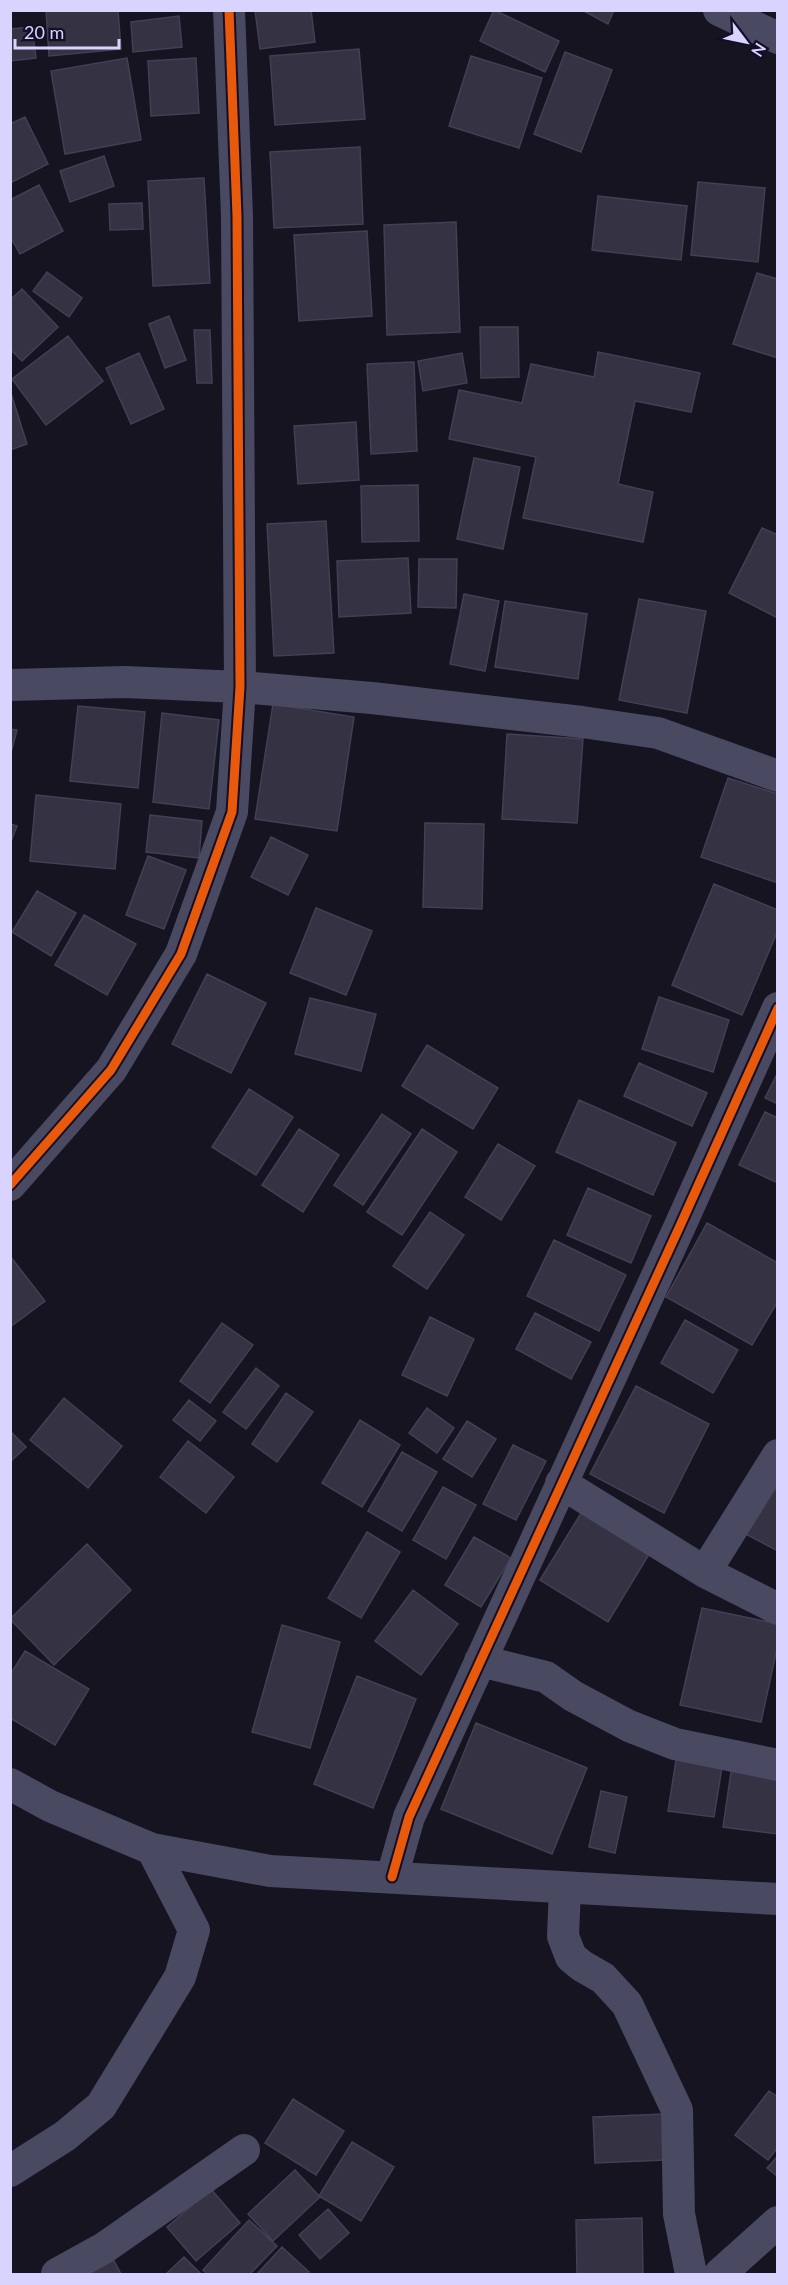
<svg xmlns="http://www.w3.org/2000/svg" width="788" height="2285" viewBox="0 0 788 2285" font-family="Lato,sans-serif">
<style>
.building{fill:#343243;stroke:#433f54;stroke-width:1.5}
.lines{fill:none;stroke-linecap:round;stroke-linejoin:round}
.minor{stroke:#4a4962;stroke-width:32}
.cycleway-casing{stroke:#130f26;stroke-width:13}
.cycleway{stroke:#e8590c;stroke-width:9}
</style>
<rect width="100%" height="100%" fill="#161421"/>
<path class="building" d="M 46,10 L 118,10 L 121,49 L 49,56 Z
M 255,10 L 311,10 L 315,42 L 260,49 Z
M 494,10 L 559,41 L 545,72 L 480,41 Z
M 582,10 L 614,10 L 608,24 Z
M 179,16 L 182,47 L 133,52 L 131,22 Z
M 32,27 L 36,58 L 10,61 L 10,29 Z
M 359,49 L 365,119 L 275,125 L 270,56 Z
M 565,52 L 612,70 L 581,152 L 534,134 Z
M 471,56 L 542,78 L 519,148 L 449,126 Z
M 127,58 L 141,140 L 65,154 L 51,71 Z
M 196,58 L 199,113 L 151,116 L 148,61 Z
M 25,117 L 48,164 L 10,183 L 10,124 Z
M 360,147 L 363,224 L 274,228 L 270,152 Z
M 104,156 L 114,186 L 70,202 L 60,171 Z
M 204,178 L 210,283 L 153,286 L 148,181 Z
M 698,182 L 765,188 L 758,262 L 691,255 Z
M 39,185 L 63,231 L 20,254 L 10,236 L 10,200 Z
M 598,196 L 687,206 L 681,260 L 592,250 Z
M 142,203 L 143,229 L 110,230 L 109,204 Z
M 456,222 L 460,332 L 387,335 L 384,225 Z
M 367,231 L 372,316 L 299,321 L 294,235 Z
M 47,272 L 82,298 L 69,317 L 33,291 Z
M 757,273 L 778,279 L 778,358 L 733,344 Z
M 22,289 L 58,327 L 22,361 L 10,349 L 10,300 Z
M 169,316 L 186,360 L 165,368 L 149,324 Z
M 480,327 L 518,327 L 519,377 L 481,378 Z
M 194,330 L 210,330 L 212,383 L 197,383 Z
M 68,336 L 103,381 L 46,425 L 12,379 Z
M 598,352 L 700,373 L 691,412 L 635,401 L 618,484 L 653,492 L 643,542 L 523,518 L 536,457 L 449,439 L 459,390 L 522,403 L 531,364 L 594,377 Z
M 139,353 L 164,409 L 131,424 L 106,368 Z
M 462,353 L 467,383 L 423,391 L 418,361 Z
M 414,362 L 417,451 L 371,454 L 367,364 Z
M 10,390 L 27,444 L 10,450 Z
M 356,422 L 359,480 L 298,484 L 294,426 Z
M 474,458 L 520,467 L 503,549 L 457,539 Z
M 418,485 L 419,541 L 362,542 L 361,486 Z
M 326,521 L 334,653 L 274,656 L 267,524 Z
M 762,528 L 778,535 L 778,618 L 729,593 Z
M 408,558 L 411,613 L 339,617 L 337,561 Z
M 419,559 L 457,559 L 456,608 L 418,607 Z
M 464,594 L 499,601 L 485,671 L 450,664 Z
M 639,599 L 706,611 L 687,713 L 619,700 Z
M 505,601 L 587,614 L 578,679 L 495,667 Z
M 273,704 L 354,717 L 337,831 L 255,819 Z
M 78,706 L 145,712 L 138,788 L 70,781 Z
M 162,713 L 219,720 L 209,809 L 153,802 Z
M 10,729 L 17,730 L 10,756 Z
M 507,734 L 583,739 L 577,823 L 502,819 Z
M 728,778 L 778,794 L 778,883 L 701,857 Z
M 36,795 L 121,804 L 115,869 L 30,861 Z
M 150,815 L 202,821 L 199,858 L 146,852 Z
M 425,823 L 484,824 L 482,909 L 423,907 Z
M 10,824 L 17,826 L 10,844 Z
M 271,837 L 308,855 L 288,895 L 251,877 Z
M 148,856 L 186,870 L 164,929 L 126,915 Z
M 714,884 L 778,910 L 778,930 L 742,1015 L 672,985 Z
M 37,891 L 76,913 L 51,956 L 12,932 Z
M 316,908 L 372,931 L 346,995 L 290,973 Z
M 84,915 L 136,944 L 107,995 L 55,965 Z
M 207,974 L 266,1003 L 231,1073 L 172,1044 Z
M 659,997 L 729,1020 L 713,1072 L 642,1049 Z
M 310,998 L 376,1014 L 361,1071 L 295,1054 Z
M 427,1045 L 498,1088 L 473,1129 L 402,1086 Z
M 639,1063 L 707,1093 L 692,1126 L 624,1096 Z
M 778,1072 L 778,1104 L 765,1098 Z
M 249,1089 L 293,1117 L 256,1175 L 212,1147 Z
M 579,1100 L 676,1143 L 653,1195 L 556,1152 Z
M 765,1112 L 778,1118 L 778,1183 L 739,1165 Z
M 382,1114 L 411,1134 L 363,1205 L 334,1185 Z
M 299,1129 L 339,1155 L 303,1212 L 262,1185 Z
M 422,1129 L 457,1152 L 402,1235 L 367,1212 Z
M 498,1144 L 535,1166 L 501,1220 L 465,1197 Z
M 588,1188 L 651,1216 L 631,1263 L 567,1235 Z
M 430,1212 L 464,1235 L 427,1289 L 393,1266 Z
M 707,1223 L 778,1263 L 778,1301 L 752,1345 L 666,1297 Z
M 554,1240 L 626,1275 L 599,1331 L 527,1296 Z
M 10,1256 L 45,1301 L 10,1327 Z
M 535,1313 L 591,1342 L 571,1379 L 516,1349 Z
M 430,1317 L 474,1339 L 447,1396 L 402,1375 Z
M 685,1320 L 738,1350 L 713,1393 L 661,1363 Z
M 222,1323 L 253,1345 L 210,1403 L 180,1381 Z
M 256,1368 L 279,1386 L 246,1429 L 223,1412 Z
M 636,1386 L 709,1424 L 664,1513 L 590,1474 Z
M 286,1393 L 313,1412 L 277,1462 L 252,1444 Z
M 64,1398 L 122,1446 L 88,1488 L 30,1440 Z
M 189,1400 L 216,1421 L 200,1441 L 173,1420 Z
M 427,1408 L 454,1428 L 437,1453 L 409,1433 Z
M 360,1420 L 400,1445 L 362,1507 L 322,1483 Z
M 467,1421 L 496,1439 L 472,1477 L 443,1459 Z
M 10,1431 L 26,1447 L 10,1462 Z
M 188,1441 L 234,1477 L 206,1513 L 160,1477 Z
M 513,1445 L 546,1461 L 516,1520 L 483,1504 Z
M 402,1452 L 437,1472 L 402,1531 L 368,1511 Z
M 778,1468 L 778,1551 L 738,1530 Z
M 443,1487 L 476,1505 L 446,1559 L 413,1540 Z
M 583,1510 L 651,1551 L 608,1622 L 540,1580 Z
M 367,1532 L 400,1552 L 361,1618 L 328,1598 Z
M 474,1537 L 511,1558 L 481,1607 L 445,1585 Z
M 87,1544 L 131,1590 L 54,1665 L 10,1619 Z
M 413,1590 L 458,1624 L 421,1675 L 375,1641 Z
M 702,1608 L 778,1624 L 778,1644 L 761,1722 L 680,1705 Z
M 282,1625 L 340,1642 L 310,1748 L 252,1732 Z
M 25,1651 L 89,1689 L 55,1745 L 10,1718 L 10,1675 Z
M 357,1676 L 416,1699 L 373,1808 L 314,1784 Z
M 476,1723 L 587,1768 L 552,1854 L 441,1809 Z
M 677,1754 L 723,1761 L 714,1817 L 668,1811 Z
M 732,1765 L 778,1771 L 778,1834 L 723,1827 Z
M 601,1791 L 627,1797 L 615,1853 L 589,1847 Z
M 769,2091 L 778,2097 L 778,2147 L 768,2160 L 735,2135 Z
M 293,2099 L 344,2131 L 316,2175 L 265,2143 Z
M 663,2114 L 665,2160 L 595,2163 L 593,2117 Z
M 352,2142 L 394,2167 L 361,2221 L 319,2196 Z
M 778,2156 L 778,2177 L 767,2168 Z
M 295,2170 L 320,2197 L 273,2241 L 248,2214 Z
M 211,2189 L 240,2223 L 196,2261 L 167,2227 Z
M 328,2209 L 349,2233 L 320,2259 L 299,2235 Z
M 642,2218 L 643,2274 L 577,2274 L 576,2220 Z
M 249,2220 L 277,2246 L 250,2274 L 207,2274 L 203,2270 Z
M 282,2247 L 309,2272 L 307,2274 L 257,2274 Z
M 111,2255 L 121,2274 L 76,2274 Z
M 184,2257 L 201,2274 L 166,2274 Z"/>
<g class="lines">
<path class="minor" d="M 719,10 L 778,38
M 10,685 L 125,682 L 240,687 L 372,698 L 582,722 L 658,733 L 778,776
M 10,1185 L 111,1070 L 181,954 L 232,812 L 240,687 L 237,216 L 229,10
M 561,1483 L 705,1572 L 778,1609
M 705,1572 L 778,1455
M 480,1661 L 546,1677 L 573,1696 L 629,1726 L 675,1744 L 778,1765
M 10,1784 L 50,1806 L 152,1849 L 270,1871 L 778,1899
M 392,1877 L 409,1817 L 679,1228 L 778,1008
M 565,1888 L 563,1936 L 571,1957 L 582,1966 L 603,1978 L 627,2004 L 677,2110 L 679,2214 L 691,2274
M 10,2171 L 65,2136 L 101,2106 L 180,1977 L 194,1930 L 152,1849
M 57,2274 L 104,2248 L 244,2150
M 720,2274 L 778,2222"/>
<g class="cycleway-casing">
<path id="cycleway" d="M 10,1185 L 111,1070 L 181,954 L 232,812 L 240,687 L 237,216 L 229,10
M 392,1877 L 409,1817 L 679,1228 L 778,1008"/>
</g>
<use href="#cycleway" class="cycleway"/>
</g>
<rect width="788" height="2285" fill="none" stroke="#d9d4ff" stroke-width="24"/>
<g transform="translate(746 42) rotate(122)" stroke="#130f26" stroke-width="4.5" paint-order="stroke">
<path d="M0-4.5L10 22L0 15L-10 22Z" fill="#d9d4ff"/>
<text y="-9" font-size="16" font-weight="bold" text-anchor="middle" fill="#d9d4ff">N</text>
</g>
<path d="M15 39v9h104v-9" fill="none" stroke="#d9d4ff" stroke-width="3"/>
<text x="24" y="39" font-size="18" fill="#d9d4ff" stroke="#130f26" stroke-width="4.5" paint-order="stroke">20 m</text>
</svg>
